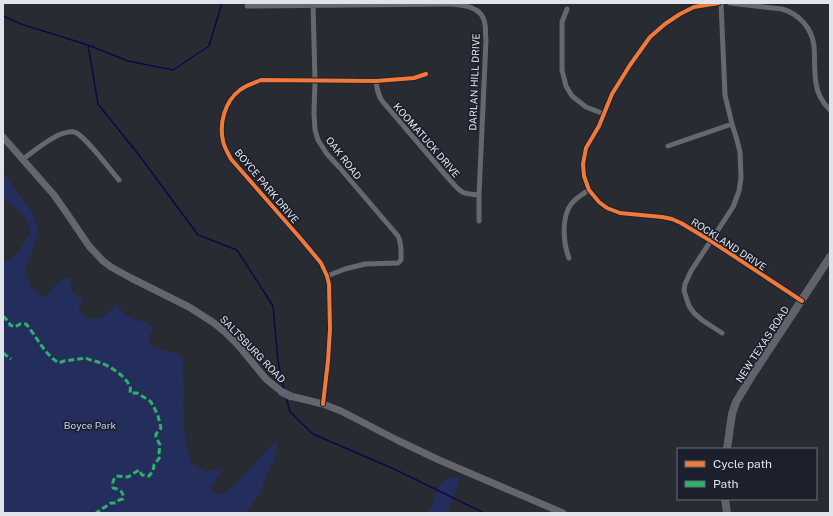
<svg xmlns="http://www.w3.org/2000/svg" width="833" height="516" viewBox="0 0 833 516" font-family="'Public Sans',sans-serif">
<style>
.green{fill:#242e5d}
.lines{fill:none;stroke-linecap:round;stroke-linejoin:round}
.stream{stroke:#0c0949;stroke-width:1.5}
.minor{stroke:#66686e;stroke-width:5}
.secondary{stroke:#64666e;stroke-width:7}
.primary{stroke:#60626c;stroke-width:8}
.quiet{stroke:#2db169;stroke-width:3;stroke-dasharray:6 3;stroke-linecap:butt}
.cycleway-casing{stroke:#1c202c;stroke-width:6}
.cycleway{stroke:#f17a3a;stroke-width:4}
.labels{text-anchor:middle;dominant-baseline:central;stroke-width:3.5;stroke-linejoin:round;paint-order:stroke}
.street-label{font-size:10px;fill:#e0e3ec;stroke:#1c202c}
.park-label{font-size:10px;fill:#c0cef7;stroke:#1c202c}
</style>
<rect width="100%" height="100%" fill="#292b32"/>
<path class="green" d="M 3,172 L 33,214 L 38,229 L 33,249 L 27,262 L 26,272 L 31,286 L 39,295 L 46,297 L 54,286 L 67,277 L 71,279 C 70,293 72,293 83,300 L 79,309 L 83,316 L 90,319 L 102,318 L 116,305 L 118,305 L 125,315 L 135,320 L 147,322 L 154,329 L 149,335 L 149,343 L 154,348 L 172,353 L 178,353 L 183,360 L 184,422 L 185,438 L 191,463 L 206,472 L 223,468 L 212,486 L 211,492 L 223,494 L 233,486 L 277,440 L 275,458 L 267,474 L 260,493 L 246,513 L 3,513 L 3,263 L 16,255 L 31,232 C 26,215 19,210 5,201 L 4,190 L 3,189 Z
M 460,477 L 456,491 L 447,513 L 427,513 L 433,504 L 440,484 L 447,478 Z"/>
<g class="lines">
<path class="stream" d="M 3,16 L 21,24 L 88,45 L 128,61 L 173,70 L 209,46 L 222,3
M 88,45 L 98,104 L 139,155 L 198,235 L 237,250 L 273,306 L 278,361 L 284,389
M 286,397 L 290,412 L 313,434 L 394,469 L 484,513"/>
<path class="minor" d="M 313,3 L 315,81 L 314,113 L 315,130 L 318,140 L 327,154 L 339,167 L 398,236 C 402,244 401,252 401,260 L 398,263 L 365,264 L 345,269 L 327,276
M 719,3 L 694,7 L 680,14 L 665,24 L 650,37 L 630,65 L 612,94 L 599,126 L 586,148 L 583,164 L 584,176 L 589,190 L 599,202 L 607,208 L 620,213 L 662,217 L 672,219 L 681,223 L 711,241 L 802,301
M 721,3 L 725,95 L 732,124 L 737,140 L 740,152 L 741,178 L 739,191 L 733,207 L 691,271 L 685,284 L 684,291 L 689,306 L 694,313 L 702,320 L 722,333
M 730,3 L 782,9 C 799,14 812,28 814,46 C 815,59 814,71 816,83 C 817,93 823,103 830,110
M 247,6 L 449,4 C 464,5 482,6 485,24 C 486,29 485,35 486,40 L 479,195 L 479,221
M 567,9 L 562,22 L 562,70 L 566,86 L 572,96 L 586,107 L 604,114
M 376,81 C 377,89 378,96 383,102 L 449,179 C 461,192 460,194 479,195
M 668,146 L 732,124
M 23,159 C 36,150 58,130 74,132 C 84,134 111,171 119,180
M 569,258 C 563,243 561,216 572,203 C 576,198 583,194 589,190
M 323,404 L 328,361 L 330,329 L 329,284 L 327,276 L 321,263 L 301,239 L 231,159 C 228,153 224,147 223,141 C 219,123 225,101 240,90 C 246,85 254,83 261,80 L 376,81 L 414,78 L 426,74"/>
<path class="secondary" d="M 3,137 L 54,195 L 68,215 L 89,246 L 103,261 L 111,267 L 131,278 L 189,307 L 214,323 L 225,332 L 238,345 L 266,379 L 282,392
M 290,396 L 323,404 L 341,411 L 397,440 L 439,460 L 563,513"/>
<path class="primary" d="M 282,392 L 290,396
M 727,449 L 732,414 L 736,402 L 753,374 L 830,257
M 725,499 L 727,513"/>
<path class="quiet" d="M 3,316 L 9,322 L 10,325 L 15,327 L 20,324 L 26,324 C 37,337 44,354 59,363 L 64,361 L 86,358 C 91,361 96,361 101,363 C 110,366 127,377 130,387 C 131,389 130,391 130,393 L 137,393 L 150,401 L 153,405 L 158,416 L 161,428 L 156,434 L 156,437 L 160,445 L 159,453 L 160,457 L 154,465 L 153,471 L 149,476 L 142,475 L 139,470 L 128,477 L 116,476 C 113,480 112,483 113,488 C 120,489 124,492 123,499 L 119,500 L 116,503 L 111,503 L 96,513
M 3,353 L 11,359"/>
<g class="cycleway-casing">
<path id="cycleway" d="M 719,3 L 694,7 L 680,14 L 665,24 L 650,37 L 630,65 L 612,94 L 599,126 L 586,148 L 583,164 L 584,176 L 589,190 L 599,202 L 607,208 L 620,213 L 662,217 L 672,219 L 681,223 L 711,241 L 802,301
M 323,404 L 328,361 L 330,329 L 329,284 L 327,276 L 321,263 L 301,239 L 231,159 C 228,153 224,147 223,141 C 219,123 225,101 240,90 C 246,85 254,83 261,80 L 376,81 L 414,78 L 426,74"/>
</g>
<use href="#cycleway" class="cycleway"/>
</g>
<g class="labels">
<g class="street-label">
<text transform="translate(474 82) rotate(-88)">DARLAN HILL DRIVE</text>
<text transform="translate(427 140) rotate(49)">KOOMATUCK DRIVE</text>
<text transform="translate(344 158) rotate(52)">OAK ROAD</text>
<text transform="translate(267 186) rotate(50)">BOYCE PARK DRIVE</text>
<text transform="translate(729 244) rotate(33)">ROCKLAND DRIVE</text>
<text transform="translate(762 344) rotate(-57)">NEW TEXAS ROAD</text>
<text transform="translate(253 349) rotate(46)">SALTSBURG ROAD</text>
</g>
<g class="park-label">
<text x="90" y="425">Boyce Park</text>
</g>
</g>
<rect width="833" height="516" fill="none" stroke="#e0e3ec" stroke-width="8"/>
<rect x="677" y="448" width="140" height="52" fill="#1c202c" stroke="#6a6e79"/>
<rect x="685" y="461" width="20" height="6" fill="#f17a3a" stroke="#6a6e79"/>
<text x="713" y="468" font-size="12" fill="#e0e3ec">Cycle path</text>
<rect x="685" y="481" width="20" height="6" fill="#2db169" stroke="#6a6e79"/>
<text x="713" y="488" font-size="12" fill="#e0e3ec">Path</text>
</svg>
